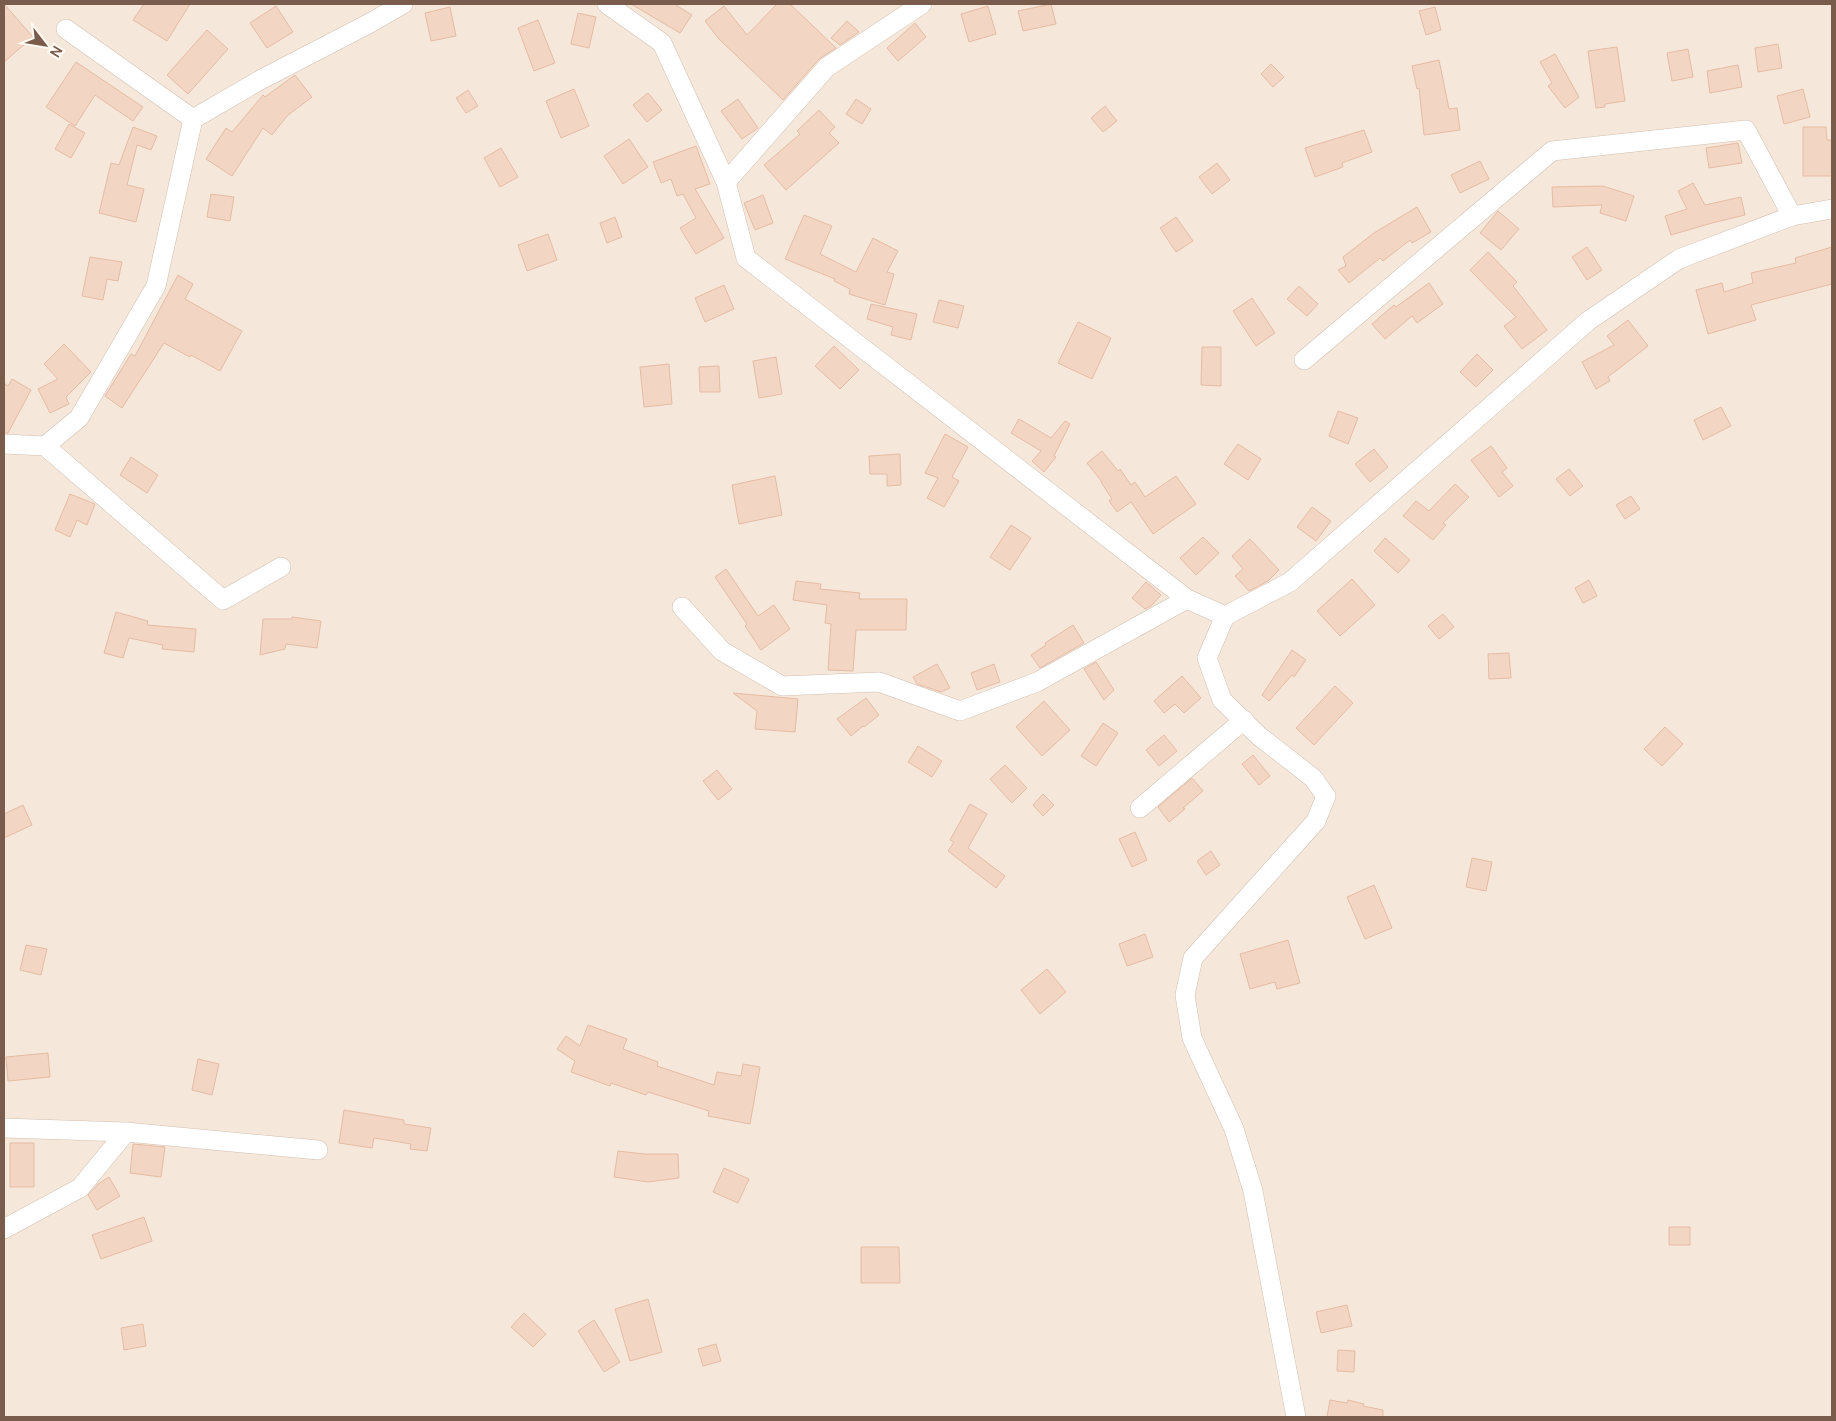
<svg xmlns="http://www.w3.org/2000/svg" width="1836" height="1421" viewBox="0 0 1836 1421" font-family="Manrope,sans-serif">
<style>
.residential{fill:#f5e8da}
.building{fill:#f3d5c3;stroke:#e6bba3}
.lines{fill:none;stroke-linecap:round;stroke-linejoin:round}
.minor-casing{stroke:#d1beb0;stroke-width:20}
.minor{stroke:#fff;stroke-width:19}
</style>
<rect width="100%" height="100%" fill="#fdf6ec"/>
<path class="residential" d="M 4,4 L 1832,4 L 1832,1417 L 4,1417 Z"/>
<path class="building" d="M 4,4 L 33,37 L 4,62 Z
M 144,4 L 190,4 L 167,41 L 133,20 Z
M 631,4 L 674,4 L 692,15 L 680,33 Z
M 777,4 L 790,4 L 836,48 L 819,59 L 783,100 L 719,39 L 705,21 L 724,6 L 747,35 Z
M 1051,4 L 1056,24 L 1023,31 L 1018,11 Z
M 276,6 L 293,32 L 267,48 L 250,23 Z
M 988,6 L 996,34 L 969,42 L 961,14 Z
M 450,7 L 456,36 L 431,41 L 425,13 Z
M 1435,7 L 1441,30 L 1426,35 L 1419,11 Z
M 578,13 L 596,17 L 589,48 L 571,44 Z
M 538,20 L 555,63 L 534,71 L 518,28 Z
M 847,21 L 859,32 L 840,45 L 831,38 Z
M 915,23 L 926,37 L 898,61 L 887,48 Z
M 207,30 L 228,49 L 188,94 L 167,75 Z
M 1778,44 L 1782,68 L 1758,72 L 1755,48 Z
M 1617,47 L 1625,101 L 1605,104 L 1605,107 L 1596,108 L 1588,51 Z
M 1688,49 L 1693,77 L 1672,81 L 1667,53 Z
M 1555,54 L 1579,97 L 1565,108 L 1548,86 L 1552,83 L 1540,62 Z
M 1439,60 L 1449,109 L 1457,108 L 1460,130 L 1424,135 L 1419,88 L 1417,89 L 1412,66 Z
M 76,62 L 143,107 L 133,121 L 95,95 L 75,126 L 46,107 Z
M 1271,64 L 1284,77 L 1273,87 L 1261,74 Z
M 1738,65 L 1742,87 L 1710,93 L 1707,71 Z
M 295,75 L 312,97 L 288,115 L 272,135 L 263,128 L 232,176 L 206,159 L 226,128 L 232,132 L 263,95 L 265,97 Z
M 574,89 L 589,126 L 561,138 L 546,101 Z
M 1803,89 L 1810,117 L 1784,124 L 1777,96 Z
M 468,90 L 478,106 L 466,113 L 456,98 Z
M 648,93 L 662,110 L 647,122 L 633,105 Z
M 738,99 L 758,128 L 742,139 L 721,111 Z
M 856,99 L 871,109 L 862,124 L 846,114 Z
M 1105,106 L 1117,121 L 1103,132 L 1091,118 Z
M 819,110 L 835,127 L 829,133 L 839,143 L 786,190 L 764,165 L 800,134 L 797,131 Z
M 69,124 L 85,133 L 71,158 L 55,149 Z
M 133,127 L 157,136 L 151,150 L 137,145 L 127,185 L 144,189 L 136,222 L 99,213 L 111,163 L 119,165 Z
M 1803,127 L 1826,127 L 1827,140 L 1832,140 L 1832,176 L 1803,176 Z
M 1364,130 L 1372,152 L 1342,163 L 1343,167 L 1315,177 L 1305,148 Z
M 629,139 L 648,167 L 623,184 L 604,156 Z
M 1738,143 L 1742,163 L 1709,168 L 1706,148 Z
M 696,146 L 710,184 L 695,189 L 724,238 L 696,254 L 680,228 L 696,218 L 683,194 L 677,196 L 671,179 L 661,183 L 653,162 Z
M 501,148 L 518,177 L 500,187 L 484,158 Z
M 1480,161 L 1489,179 L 1460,193 L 1451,175 Z
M 1217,163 L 1230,180 L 1212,194 L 1199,177 Z
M 1693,183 L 1705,205 L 1741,197 L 1745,215 L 1712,223 L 1671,235 L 1665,216 L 1687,209 L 1678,191 Z
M 1603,186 L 1634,196 L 1626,221 L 1600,213 L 1602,205 L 1553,207 L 1552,187 Z
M 211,194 L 234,197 L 230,221 L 207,217 Z
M 763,195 L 773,223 L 755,230 L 744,203 Z
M 1417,207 L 1431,232 L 1412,243 L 1410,240 L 1383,261 L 1380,258 L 1349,283 L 1338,270 L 1346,266 L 1343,257 L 1374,233 Z
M 1498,211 L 1519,229 L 1501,250 L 1480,233 Z
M 804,215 L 832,226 L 820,254 L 856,272 L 873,238 L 898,251 L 887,272 L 894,274 L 885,305 L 849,294 L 850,289 L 834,281 L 835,279 L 785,259 Z
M 615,217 L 622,237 L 607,243 L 600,223 Z
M 1176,217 L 1193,241 L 1176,252 L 1160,228 Z
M 548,234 L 557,260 L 527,271 L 518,245 Z
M 1587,247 L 1602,270 L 1587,280 L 1572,257 Z
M 1832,247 L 1832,284 L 1751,305 L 1756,320 L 1708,334 L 1696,290 L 1722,283 L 1724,292 L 1753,283 L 1751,273 L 1796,263 L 1795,258 Z
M 1488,252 L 1517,282 L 1513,286 L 1547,330 L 1522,349 L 1504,326 L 1516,317 L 1470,270 Z
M 90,257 L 122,262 L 118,281 L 107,279 L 103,300 L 82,296 Z
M 178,275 L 193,284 L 185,299 L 242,331 L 220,371 L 191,355 L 190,357 L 164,343 L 122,408 L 105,396 L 131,354 L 135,356 Z
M 1429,283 L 1443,304 L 1417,323 L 1412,316 L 1385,339 L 1372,324 L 1394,305 L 1396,307 Z
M 724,285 L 734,309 L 705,322 L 695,298 Z
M 1299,286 L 1318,304 L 1307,316 L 1287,299 Z
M 1252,298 L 1275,333 L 1256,346 L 1233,311 Z
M 939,300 L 964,306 L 958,328 L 933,322 Z
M 871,304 L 917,314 L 911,340 L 891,335 L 893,327 L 867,319 Z
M 1628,320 L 1648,346 L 1608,377 L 1610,381 L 1596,389 L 1582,362 L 1614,345 L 1607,336 Z
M 1078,322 L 1111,338 L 1092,379 L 1058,363 Z
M 64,344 L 91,372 L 66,397 L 69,404 L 50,413 L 38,389 L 58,379 L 44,364 Z
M 834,346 L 859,370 L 840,389 L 815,366 Z
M 1202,347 L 1221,347 L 1221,386 L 1201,385 Z
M 1477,354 L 1493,370 L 1476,387 L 1460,372 Z
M 776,357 L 782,394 L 759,398 L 753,361 Z
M 669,364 L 672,404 L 644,407 L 640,367 Z
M 719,366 L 720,392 L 700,392 L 699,367 Z
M 12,379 L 31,390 L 8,433 L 4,433 L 4,383 L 8,386 Z
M 1721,407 L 1731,426 L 1703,440 L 1694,420 Z
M 1338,411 L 1358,418 L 1348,444 L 1329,436 Z
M 1019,419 L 1051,438 L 1065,421 L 1070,424 L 1054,456 L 1056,457 L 1044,472 L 1032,461 L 1041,451 L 1011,433 Z
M 945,434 L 968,447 L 952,477 L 959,481 L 944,507 L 927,498 L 938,478 L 925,473 Z
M 1238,444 L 1261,459 L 1248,480 L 1224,464 Z
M 1491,446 L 1507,468 L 1502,472 L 1513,486 L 1499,497 L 1471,460 Z
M 1374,449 L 1388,467 L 1370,482 L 1355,464 Z
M 1102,451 L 1118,471 L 1120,469 L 1131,485 L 1135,482 L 1145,497 L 1176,476 L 1196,504 L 1153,534 L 1131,502 L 1117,512 L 1109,501 L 1112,499 L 1101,482 L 1102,482 L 1087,463 Z
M 900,454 L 901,485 L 887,486 L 887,474 L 870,474 L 869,456 Z
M 131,457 L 158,475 L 147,493 L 120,475 Z
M 1569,469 L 1583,486 L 1570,496 L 1556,479 Z
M 775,476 L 782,515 L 739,524 L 732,485 Z
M 1455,484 L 1469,497 L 1443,523 L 1446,525 L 1433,540 L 1403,516 L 1416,501 L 1429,511 Z
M 70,494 L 95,504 L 87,525 L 77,520 L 70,537 L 55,530 Z
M 1631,496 L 1640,509 L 1625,519 L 1616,505 Z
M 1312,507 L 1331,521 L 1316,541 L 1297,527 Z
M 1011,525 L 1031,538 L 1010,570 L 990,557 Z
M 1203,537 L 1219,553 L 1196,575 L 1180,558 Z
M 1385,538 L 1410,560 L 1398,573 L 1374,551 Z
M 1250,539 L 1279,570 L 1268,581 L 1249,591 L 1235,576 L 1243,569 L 1232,556 Z
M 726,569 L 758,616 L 774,605 L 790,629 L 761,650 L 745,626 L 747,624 L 715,577 Z
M 1352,579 L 1375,605 L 1340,636 L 1317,611 Z
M 1589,580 L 1597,596 L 1583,603 L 1575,588 Z
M 796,581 L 821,584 L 820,589 L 860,593 L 859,599 L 907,599 L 906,630 L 856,630 L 853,671 L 828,670 L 831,624 L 825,623 L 827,605 L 793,600 Z
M 1146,582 L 1161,595 L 1151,606 L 1145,609 L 1132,598 Z
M 116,612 L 148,621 L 147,625 L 196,629 L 194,652 L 162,649 L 163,645 L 129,638 L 123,658 L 104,653 Z
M 1443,614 L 1454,627 L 1439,639 L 1428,626 Z
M 292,617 L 321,621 L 317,648 L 286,644 L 285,649 L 260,655 L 263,619 L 292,619 Z
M 1073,625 L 1084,643 L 1040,668 L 1031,655 L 1046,645 L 1045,643 Z
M 1292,650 L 1306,660 L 1294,677 L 1292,675 L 1269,701 L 1262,695 Z
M 1509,653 L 1511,678 L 1489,679 L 1488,654 Z
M 1096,662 L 1114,690 L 1104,700 L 1084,669 Z
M 937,664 L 950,688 L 941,692 L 917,684 L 913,677 Z
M 994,664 L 1000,682 L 977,690 L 971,673 Z
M 1182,676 L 1201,698 L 1184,713 L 1175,704 L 1164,713 L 1154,701 Z
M 1335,686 L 1353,703 L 1314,745 L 1296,728 Z
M 733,693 L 798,699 L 795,732 L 755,729 L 757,711 Z
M 866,698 L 879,715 L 864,727 L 863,726 L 851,736 L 837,719 Z
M 1044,701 L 1070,730 L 1042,756 L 1016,727 Z
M 1103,723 L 1118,733 L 1096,766 L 1081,756 Z
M 1665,727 L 1683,744 L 1662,766 L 1644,749 Z
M 1164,735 L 1177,751 L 1159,766 L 1146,750 Z
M 918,746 L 942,761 L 932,777 L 908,762 Z
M 1253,755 L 1270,776 L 1259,785 L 1242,764 Z
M 1005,765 L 1027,788 L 1012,803 L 990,779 Z
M 717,770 L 732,789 L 718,800 L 703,781 Z
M 1192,778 L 1203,791 L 1183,808 L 1185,809 L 1169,822 L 1158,807 Z
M 1043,794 L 1054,805 L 1043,816 L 1033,805 Z
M 970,804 L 987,814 L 968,848 L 1005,876 L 996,888 L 948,851 L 954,842 L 950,840 Z
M 23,805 L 32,825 L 4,838 L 4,814 Z
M 1135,832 L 1147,860 L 1132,867 L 1119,839 Z
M 1211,851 L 1220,865 L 1206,875 L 1197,861 Z
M 1472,858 L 1492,862 L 1486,891 L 1466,887 Z
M 1374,885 L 1392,928 L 1365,939 L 1347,897 Z
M 1145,934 L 1153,957 L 1127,966 L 1119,944 Z
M 1288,940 L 1300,983 L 1277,989 L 1275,982 L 1250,989 L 1240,954 Z
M 26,945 L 47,949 L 41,975 L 20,970 Z
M 1047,969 L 1066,992 L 1040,1014 L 1021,990 Z
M 588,1025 L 627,1039 L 623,1049 L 658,1062 L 657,1066 L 714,1085 L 717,1072 L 741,1076 L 743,1064 L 760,1067 L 750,1124 L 708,1116 L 709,1111 L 648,1092 L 646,1095 L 611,1083 L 610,1086 L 571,1072 L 575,1061 L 557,1049 L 566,1036 L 580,1046 Z
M 48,1053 L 50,1077 L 8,1081 L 6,1057 Z
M 198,1059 L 219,1064 L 212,1095 L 192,1090 Z
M 344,1110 L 404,1120 L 404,1124 L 431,1128 L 427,1151 L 410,1149 L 411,1144 L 374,1138 L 372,1148 L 339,1143 Z
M 10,1143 L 34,1143 L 34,1187 L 10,1187 Z
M 133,1144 L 165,1147 L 161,1177 L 130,1173 Z
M 618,1151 L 644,1154 L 678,1154 L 679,1178 L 648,1182 L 614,1177 Z
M 724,1168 L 749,1179 L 738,1203 L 713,1192 Z
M 109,1177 L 120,1196 L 97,1210 L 88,1195 L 98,1184 Z
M 144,1217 L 152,1241 L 101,1259 L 92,1235 Z
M 1669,1227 L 1690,1227 L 1690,1245 L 1669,1245 Z
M 861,1247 L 899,1247 L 900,1283 L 861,1283 Z
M 648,1299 L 662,1352 L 630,1361 L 615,1309 Z
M 1347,1305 L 1352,1326 L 1321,1333 L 1316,1312 Z
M 524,1313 L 546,1334 L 533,1347 L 511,1327 Z
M 594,1320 L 620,1362 L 604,1372 L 578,1331 Z
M 143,1324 L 146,1346 L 124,1350 L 121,1328 Z
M 716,1344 L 721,1361 L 703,1366 L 698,1349 Z
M 1338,1350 L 1355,1351 L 1354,1372 L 1337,1371 Z
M 1330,1400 L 1347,1403 L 1348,1400 L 1364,1404 L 1363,1406 L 1383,1410 L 1383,1417 L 1327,1417 Z"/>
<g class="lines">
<g class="minor-casing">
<path id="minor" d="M 607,4 L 662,43 L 726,182 L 746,258 L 1187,599 L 1225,616 L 1290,582 L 1588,321 L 1679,259 L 1792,216 L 1832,209
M 66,29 L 193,119
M 726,182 L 827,67 L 922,4
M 1304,360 L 1552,151 L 1746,130 L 1792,216
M 4,444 L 45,446 L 79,418 L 156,286 L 193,119 L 262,79 L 370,23 L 403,4
M 45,446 L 223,600 L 281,567
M 682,607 L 722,651 L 782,686 L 879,682 L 960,711 L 1037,682 L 1187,599
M 1225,616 L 1207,658 L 1222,700 L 1259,736 L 1313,778 L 1326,796 L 1316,821 L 1193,958 L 1185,995 L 1192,1038 L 1234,1129 L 1253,1191 L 1296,1417
M 1140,808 L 1244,720
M 4,1128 L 126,1132 L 318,1150
M 4,1229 L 80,1188 L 126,1132"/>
</g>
<use href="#minor" class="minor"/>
</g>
<rect width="1836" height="1421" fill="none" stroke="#7a5c4d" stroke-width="10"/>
<g transform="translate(45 45) rotate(121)" stroke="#fffaf3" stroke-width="4" paint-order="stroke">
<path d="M0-4L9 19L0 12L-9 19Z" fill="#7a5c4d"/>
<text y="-8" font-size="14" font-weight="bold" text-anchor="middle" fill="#7a5c4d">N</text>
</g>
</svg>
